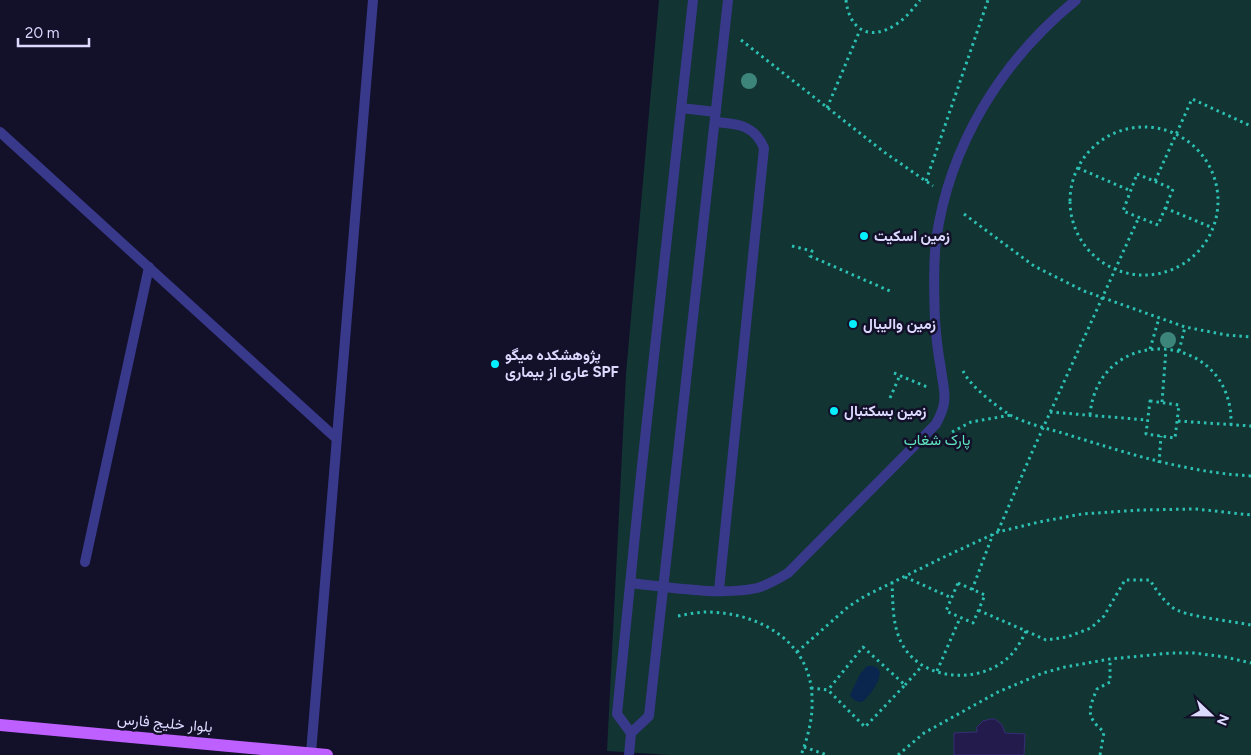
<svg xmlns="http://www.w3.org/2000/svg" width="1251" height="755" viewBox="0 0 1251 755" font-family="Figtree,Vazirmatn,sans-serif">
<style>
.green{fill:#123432}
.water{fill:#0b264e}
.building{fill:#231b4c;stroke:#382c78}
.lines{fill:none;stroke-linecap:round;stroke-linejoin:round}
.path{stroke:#2cc0b2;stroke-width:3;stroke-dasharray:2.5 4;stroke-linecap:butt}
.lane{stroke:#39398b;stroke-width:10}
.primary{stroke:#be60ff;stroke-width:12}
.tree{fill:#3d857b}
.poi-dot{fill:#05efff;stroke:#13102a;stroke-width:2}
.labels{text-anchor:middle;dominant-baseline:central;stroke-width:5;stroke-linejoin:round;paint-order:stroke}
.poi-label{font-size:15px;font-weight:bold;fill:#dcd9ff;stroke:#13102a;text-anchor:start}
.park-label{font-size:15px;fill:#5fe5be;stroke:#13102a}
.street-label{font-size:15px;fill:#dcd9ff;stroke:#13102a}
</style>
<rect width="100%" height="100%" fill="#13102a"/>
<path class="green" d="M 659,0 L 1251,0 L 1251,755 L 669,755 L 607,751 L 626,374 Z"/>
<path class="water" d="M 867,666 C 894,664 871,695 862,702 C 856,702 853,700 850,695 L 860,674 Z"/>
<path class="building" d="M 991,719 L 995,719 L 1002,725 L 1005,733 L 1025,734 L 1024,755 L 954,755 L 954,733 L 977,732 L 977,727 L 983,721 Z"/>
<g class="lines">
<path class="path" d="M 846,0 C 849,29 869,42 895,25 C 905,19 913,9 920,0
M 741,40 L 884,152 L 933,186
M 827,108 L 860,30
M1070 201a74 74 0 1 1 148 0a74 74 0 1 1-148 0Z
M 1078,168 L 1131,191
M 1137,174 L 1173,189 L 1158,225 L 1123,211 Z
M 926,181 L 988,0
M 1155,181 L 1192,99 L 1251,126
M 1165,208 L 1213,228
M 964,214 L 1034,266 L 1084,291 L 1185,327 L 1226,335 L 1251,337
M 792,246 L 812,251 L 810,256 L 892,292
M 1150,349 L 1159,318
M 1179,351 L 1185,327
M 963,371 C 971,387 995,405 1010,415 C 1026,424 1054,430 1072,436 C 1133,455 1186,472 1251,476
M 894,373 L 927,387
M 890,398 L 900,375
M 1150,401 L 1179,405 L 1175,438 L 1146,434 Z
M 1162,402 L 1166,350
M 1050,412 L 1147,420
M 1090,415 C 1098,321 1234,330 1231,425
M 1178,421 L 1251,426
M 952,432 L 971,422 L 1011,415
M 1159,463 L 1161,436
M 998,531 L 1033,450 L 1139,217
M 905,577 L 952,598
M 892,582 C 893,602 892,623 901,642 C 919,679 973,685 1004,661 C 1014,654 1021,642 1026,631 L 978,610
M 958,583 L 985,595 L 973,623 L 946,611 Z
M 972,590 L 993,534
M 678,616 C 688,614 698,612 708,612 C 760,613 811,642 812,698 C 813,718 808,737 801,755
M 1026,631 L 1046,640 L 1067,637 L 1091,628 L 1104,616 L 1125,580 L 1150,580 C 1156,590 1163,600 1172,607 C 1184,617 1233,621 1251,625
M 797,652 L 848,607 L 865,596 L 944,557 L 998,532 L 1039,522 L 1082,514 L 1140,510 L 1196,509 L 1251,515
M 937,671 L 960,618
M 905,685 L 922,666
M 811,688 L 828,690 L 865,727 L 905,685 L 863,647 L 828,690
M 804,747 L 827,755
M 898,755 L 924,733 L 998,692 L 1043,673 L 1065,667 L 1110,659 L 1171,653 L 1194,653 L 1225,657 L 1251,663
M 1100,755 L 1104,732 C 1086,717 1088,710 1097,689 L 1110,682 L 1110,659"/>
<path class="lane" d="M 681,108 L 716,112
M 715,122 C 739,124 754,125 764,148 L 719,590
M 0,132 L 337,439
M 85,562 L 149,267
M 630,583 C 666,587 722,596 757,588 C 768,585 778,579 788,573 L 936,424 C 939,418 943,411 944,403 C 946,392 942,380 941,369 C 938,353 936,336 935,320 C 934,294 933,267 936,241 C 949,145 1002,60 1076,0
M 631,733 L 649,716 L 728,0
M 311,753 L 373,0
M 629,755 L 631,733 L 617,714 L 641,475 L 693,0"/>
<path class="primary" d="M 0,725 L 327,755"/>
</g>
<g class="tree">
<circle cx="749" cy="81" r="8"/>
<circle cx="1168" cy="340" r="8"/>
</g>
<g class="poi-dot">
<circle cx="864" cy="236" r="5"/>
<circle cx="853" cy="324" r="5"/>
<circle cx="495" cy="364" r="5"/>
<circle cx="834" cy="411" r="5"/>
</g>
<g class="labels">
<g class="poi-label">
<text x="874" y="236">زمین اسکیت</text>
<text x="863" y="324">زمین والیبال</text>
<text x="505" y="355">پژوهشکده میگو<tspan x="505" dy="17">عاری از بیماری SPF</tspan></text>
<text x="844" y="411">زمین بسکتبال</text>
</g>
<g class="park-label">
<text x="937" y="440">پارک شغاب</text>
</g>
<g class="street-label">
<text transform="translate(165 723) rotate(5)">بلوار خلیج ‌فارس</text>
</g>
</g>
<g transform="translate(1211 715) rotate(112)" stroke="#13102a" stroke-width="4" paint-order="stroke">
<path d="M0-4L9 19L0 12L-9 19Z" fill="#dcd9ff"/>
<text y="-8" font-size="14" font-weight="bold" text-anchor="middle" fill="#dcd9ff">N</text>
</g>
<path d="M18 38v8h71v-8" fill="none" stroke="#dcd9ff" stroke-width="2.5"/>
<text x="25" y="38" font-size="15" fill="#dcd9ff" stroke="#13102a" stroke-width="4" paint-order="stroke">20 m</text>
</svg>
